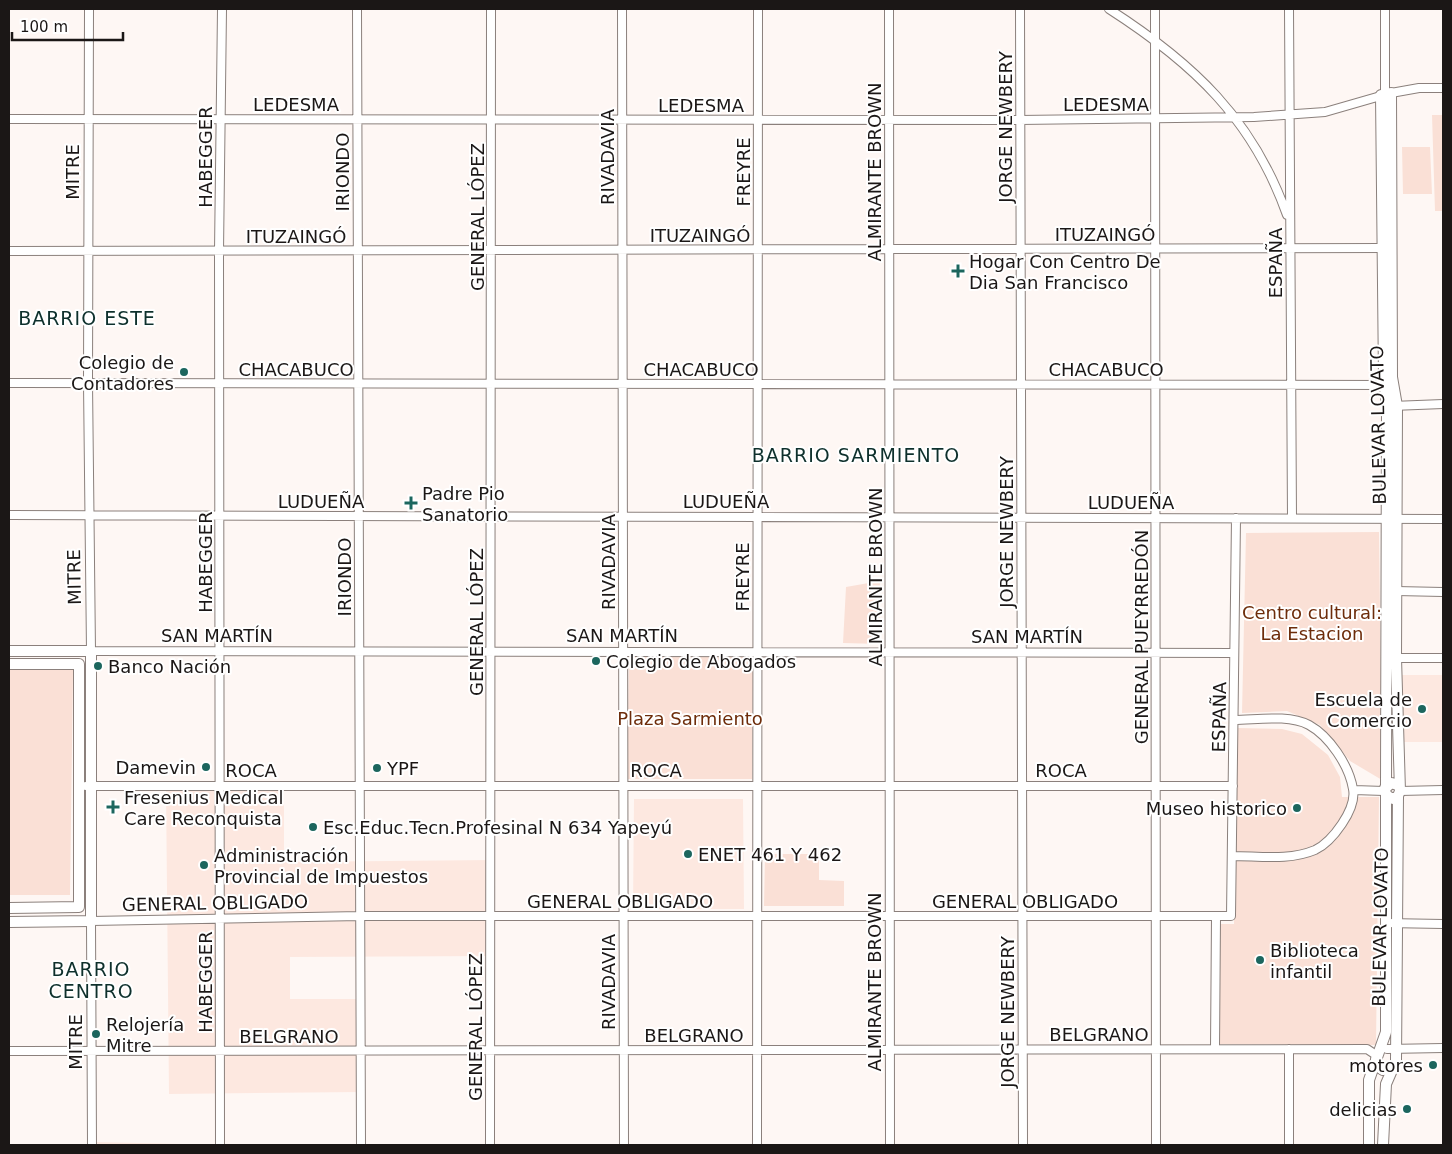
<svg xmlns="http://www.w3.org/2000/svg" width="1452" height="1154" viewBox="0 0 1452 1154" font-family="'DejaVu Sans',sans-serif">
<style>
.built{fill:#fde8e0}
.green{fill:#fae0d6}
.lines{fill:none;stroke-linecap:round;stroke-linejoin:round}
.minor-casing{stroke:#8b807c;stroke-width:10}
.major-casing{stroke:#8b807c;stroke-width:12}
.minor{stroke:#fff;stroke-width:8}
.major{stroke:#fff;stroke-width:10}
.poi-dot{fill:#1c665e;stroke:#fff;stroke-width:2}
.labels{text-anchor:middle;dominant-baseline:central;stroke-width:4;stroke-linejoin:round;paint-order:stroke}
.street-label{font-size:18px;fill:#1b1716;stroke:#fff}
.poi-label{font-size:18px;fill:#1b1716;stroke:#fff;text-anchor:start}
.park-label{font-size:18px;fill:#6d2c0a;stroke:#fff}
.neighbourhood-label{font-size:19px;letter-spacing:1px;fill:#0e302c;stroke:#fff}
</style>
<rect width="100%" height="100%" fill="#fef7f4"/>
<path class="built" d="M 1400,675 L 1443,675 L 1443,742 L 1400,742 Z
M 166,788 L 284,788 L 284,862 L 493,860 L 494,956 L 290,957 L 290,999 L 360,999 L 360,1092 L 169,1094 Z
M 634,799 L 743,799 L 744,909 L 633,909 Z
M 92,1142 L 229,1145 L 92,1145 Z"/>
<path class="green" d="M 1432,115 L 1443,115 L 1443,211 L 1435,211 Z
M 1402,147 L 1430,147 L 1432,194 L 1403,194 Z
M 1379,532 L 1382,780 L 1350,761 L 1320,725 L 1287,711 L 1242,713 L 1246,533 Z
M 880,581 L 879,644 L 843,643 L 846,587 Z
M 629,657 L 753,657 L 752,779 L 627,779 Z
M 9,670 L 73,670 L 70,895 L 9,895 Z
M 1238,728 L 1282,729 L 1302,734 L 1328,755 L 1340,777 L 1342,797 L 1379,797 L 1376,1045 L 1218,1044 L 1219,924 L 1234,924 Z
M 765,854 L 819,854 L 819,880 L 844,881 L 844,906 L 764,906 Z"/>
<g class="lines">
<g class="minor-casing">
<path id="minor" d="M 89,9 L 88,383 L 91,651 L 1234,653
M 357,9 L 361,1145
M 622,9 L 624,1145
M 889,9 L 890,1145
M 1020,9 L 1023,1145
M 1109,9 C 1193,63 1253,119 1287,215
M 1155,9 L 1156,1145
M 1289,9 L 1292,518
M 1385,9 L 1385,94
M 9,119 L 1019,120 L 1254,117 L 1325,112 L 1391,93 L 1419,88 L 1443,88
M 9,251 L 1388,248
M 9,383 L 1389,385
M 1392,406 L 1443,404
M 9,515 L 1443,519
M 1396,591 L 1443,592
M 1392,658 L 1443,658
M 86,786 L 1233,786
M 1354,790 L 1384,791
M 1400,791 L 1443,790
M 1232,856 C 1259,856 1289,861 1315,850 C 1332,842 1357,809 1353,789 C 1349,765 1329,736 1309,725 C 1288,714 1256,720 1234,720
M 1386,923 L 1443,924
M 1215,1049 L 1216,917
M 1387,1049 L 1443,1048
M 9,1051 L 1367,1049 L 1376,1055
M 92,1145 L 91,921 L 360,916 L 1231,916 L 1236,518
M 220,1145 L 219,251 L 222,9
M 490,1145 L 491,9
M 757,1145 L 758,9
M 1289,1145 L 1289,1049"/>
</g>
<g class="major-casing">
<path id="major" d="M 1391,93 L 1392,377 L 1397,406 L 1396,658 L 1400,791 L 1398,796 L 1393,799 L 1386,795 L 1385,788 L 1392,783 L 1399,786
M 1381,95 L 1384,379 L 1387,407 L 1386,786
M 9,651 L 91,651 L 91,921 L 9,922
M 9,664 L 79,664 L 79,907 L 9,908
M 1376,1059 L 1377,1066 L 1383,1070 L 1393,1067
M 1369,1145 L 1369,1080 L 1386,1032 L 1386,795
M 1383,1145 L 1386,1084 L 1396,1061 L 1398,796"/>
</g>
<use href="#minor" class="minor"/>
<use href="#major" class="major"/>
</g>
<g class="poi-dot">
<path d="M955.5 263.5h5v5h5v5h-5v5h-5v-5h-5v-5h5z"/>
<circle cx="184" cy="372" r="5"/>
<path d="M408.5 495.5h5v5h5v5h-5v5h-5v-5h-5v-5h5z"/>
<circle cx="596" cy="661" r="5"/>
<circle cx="98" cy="666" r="5"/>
<circle cx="1422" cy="709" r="5"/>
<circle cx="206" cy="767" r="5"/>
<circle cx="377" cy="768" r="5"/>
<path d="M110.5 799.5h5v5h5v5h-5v5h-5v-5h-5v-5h5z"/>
<circle cx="1297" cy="808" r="5"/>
<circle cx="313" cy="827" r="5"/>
<circle cx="688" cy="854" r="5"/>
<circle cx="204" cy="865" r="5"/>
<circle cx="1260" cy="960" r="5"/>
<circle cx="96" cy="1034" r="5"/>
<circle cx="1433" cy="1065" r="5"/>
<circle cx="1407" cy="1109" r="5"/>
</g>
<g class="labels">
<g class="street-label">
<text x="296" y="104">LEDESMA</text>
<text x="1106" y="104">LEDESMA</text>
<text x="701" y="105">LEDESMA</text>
<text transform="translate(1005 127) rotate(-90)">JORGE NEWBERY</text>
<text transform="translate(205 157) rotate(-90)">HABEGGER</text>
<text transform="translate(607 157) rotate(-90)">RIVADAVIA</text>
<text transform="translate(72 172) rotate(-90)">MITRE</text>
<text transform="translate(342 172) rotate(-90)">IRIONDO</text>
<text transform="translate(743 172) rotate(-90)">FREYRE</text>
<text transform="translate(874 172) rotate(-90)">ALMIRANTE BROWN</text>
<text transform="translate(477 217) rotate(-90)">GENERAL LÓPEZ</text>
<text x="1105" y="234">ITUZAINGÓ</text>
<text x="700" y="235">ITUZAINGÓ</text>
<text x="296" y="236">ITUZAINGÓ</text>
<text transform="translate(1275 263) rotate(-90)">ESPAÑA</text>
<text x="296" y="369">CHACABUCO</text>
<text x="701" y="369">CHACABUCO</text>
<text x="1106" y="369">CHACABUCO</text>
<text transform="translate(1378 425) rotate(-91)">BULEVAR LOVATO</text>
<text x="321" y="501">LUDUEÑA</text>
<text x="726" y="501">LUDUEÑA</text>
<text x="1131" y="502">LUDUEÑA</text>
<text transform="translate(1006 532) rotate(-90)">JORGE NEWBERY</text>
<text transform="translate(205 562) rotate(-90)">HABEGGER</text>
<text transform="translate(608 562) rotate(-90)">RIVADAVIA</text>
<text transform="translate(74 577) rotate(-91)">MITRE</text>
<text transform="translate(344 577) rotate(-90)">IRIONDO</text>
<text transform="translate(742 577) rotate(-90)">FREYRE</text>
<text transform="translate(875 577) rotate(-90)">ALMIRANTE BROWN</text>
<text transform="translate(476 622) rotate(-90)">GENERAL LÓPEZ</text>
<text x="217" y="635">SAN MARTÍN</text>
<text x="622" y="635">SAN MARTÍN</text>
<text x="1027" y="636">SAN MARTÍN</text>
<text transform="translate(1141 637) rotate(-90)">GENERAL PUEYRREDÓN</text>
<text transform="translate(1219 717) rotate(-89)">ESPAÑA</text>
<text x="251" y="770">ROCA</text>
<text x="656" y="770">ROCA</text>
<text x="1061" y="770">ROCA</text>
<text x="620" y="901">GENERAL OBLIGADO</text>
<text x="1025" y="901">GENERAL OBLIGADO</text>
<text transform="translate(215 903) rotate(-1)">GENERAL OBLIGADO</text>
<text transform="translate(1380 927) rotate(-89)">BULEVAR LOVATO</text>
<text transform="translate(205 982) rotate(-90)">HABEGGER</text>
<text transform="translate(608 982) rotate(-90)">RIVADAVIA</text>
<text transform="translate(874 982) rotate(-90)">ALMIRANTE BROWN</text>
<text transform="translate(1007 1012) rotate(-90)">JORGE NEWBERY</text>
<text transform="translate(475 1027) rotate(-90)">GENERAL LÓPEZ</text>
<text x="1099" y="1034">BELGRANO</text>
<text x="694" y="1035">BELGRANO</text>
<text x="289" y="1036">BELGRANO</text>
<text transform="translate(75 1042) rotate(-90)">MITRE</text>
</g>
<g class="poi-label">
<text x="969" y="261">Hogar Con Centro De<tspan x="969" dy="21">Dia San Francisco</tspan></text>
<text x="174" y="362" text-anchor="end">Colegio de<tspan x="174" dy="21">Contadores</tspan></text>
<text x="422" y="493">Padre Pio<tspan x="422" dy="21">Sanatorio</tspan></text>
<text x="606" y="661">Colegio de Abogados</text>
<text x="108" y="666">Banco Nación</text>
<text x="1412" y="699" text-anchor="end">Escuela de<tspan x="1412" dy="21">Comercio</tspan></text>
<text x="196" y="767" text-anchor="end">Damevin</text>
<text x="387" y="768">YPF</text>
<text x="124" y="797">Fresenius Medical<tspan x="124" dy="21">Care Reconquista</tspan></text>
<text x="1287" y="808" text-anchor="end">Museo historico</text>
<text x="323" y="827">Esc.Educ.Tecn.Profesinal N 634 Yapeyú</text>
<text x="698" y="854">ENET 461 Y 462</text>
<text x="214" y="855">Administración<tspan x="214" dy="21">Provincial de Impuestos</tspan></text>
<text x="1270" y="950">Biblioteca<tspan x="1270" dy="21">infantil</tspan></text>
<text x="106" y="1024">Relojería<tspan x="106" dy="21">Mitre</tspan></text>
<text x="1423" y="1065" text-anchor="end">motores</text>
<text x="1397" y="1109" text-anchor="end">delicias</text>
</g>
<g class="park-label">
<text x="1312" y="612">Centro cultural:<tspan x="1312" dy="21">La Estacion</tspan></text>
<text x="690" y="718">Plaza Sarmiento</text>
</g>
<g class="neighbourhood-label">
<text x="87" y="318">BARRIO ESTE</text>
<text x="856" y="455">BARRIO SARMIENTO</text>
<text x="91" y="969">BARRIO<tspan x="91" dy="22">CENTRO</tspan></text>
</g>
</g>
<rect width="1452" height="1154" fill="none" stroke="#1b1716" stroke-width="20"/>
<path d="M12 32v8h111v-8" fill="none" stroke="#1b1716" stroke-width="2.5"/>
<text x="20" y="32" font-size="15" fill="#1b1716" stroke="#ffffff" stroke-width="4" paint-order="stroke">100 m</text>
</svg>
